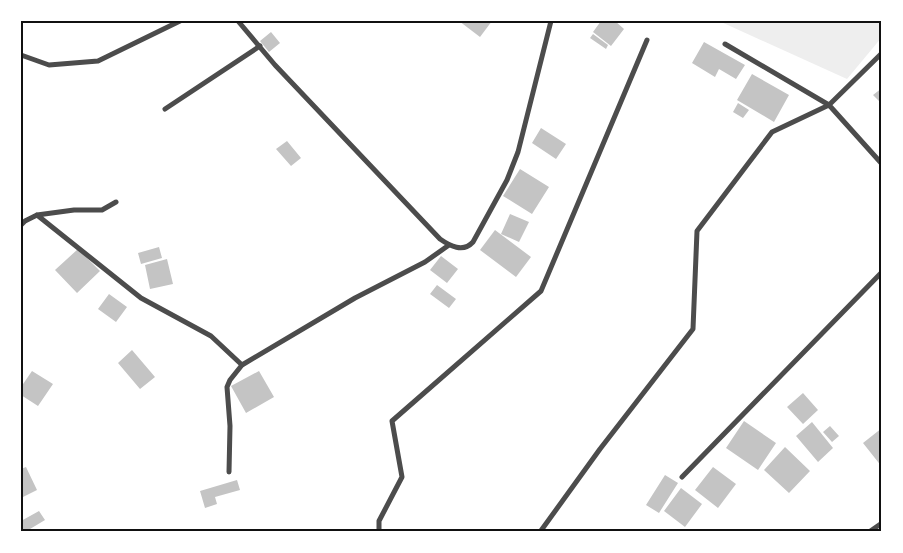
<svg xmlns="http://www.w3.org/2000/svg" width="903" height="553" viewBox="0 0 903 553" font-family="'Titillium Web',sans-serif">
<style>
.green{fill:#eee}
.building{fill:#c4c4c4}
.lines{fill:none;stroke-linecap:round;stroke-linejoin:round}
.minor{stroke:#4c4c4c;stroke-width:5}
.neatline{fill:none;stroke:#111;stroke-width:2}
</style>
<rect width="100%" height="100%" fill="#fff"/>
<path class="green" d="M 719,21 L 882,21 L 882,37 L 847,79 Z"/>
<path class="building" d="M 459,21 L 492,21 L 480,37 Z
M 601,21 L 615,21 L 624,29 L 611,46 L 593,32 Z
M 271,32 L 280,43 L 269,52 L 260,41 Z
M 593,34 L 608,45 L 606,49 L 590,38 Z
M 704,42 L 745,65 L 736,79 L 719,69 L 715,77 L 692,63 Z
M 752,74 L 789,95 L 774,122 L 737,100 Z
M 882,88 L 882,104 L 873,95 Z
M 738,103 L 749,110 L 743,118 L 733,112 Z
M 541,128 L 566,144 L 556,159 L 532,143 Z
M 287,141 L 301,158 L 291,166 L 276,149 Z
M 520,169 L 549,187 L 532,214 L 503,196 Z
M 510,214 L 529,222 L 519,242 L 501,234 Z
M 495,230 L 531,257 L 516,277 L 480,250 Z
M 159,247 L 162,258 L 141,264 L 138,253 Z
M 78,249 L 100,271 L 77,293 L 55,270 Z
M 441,256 L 458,269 L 447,283 L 430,270 Z
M 167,259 L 173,284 L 150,289 L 145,265 Z
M 437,285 L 456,299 L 449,308 L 430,294 Z
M 109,294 L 127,307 L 116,322 L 98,309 Z
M 132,350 L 155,377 L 140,389 L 118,363 Z
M 32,371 L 53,384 L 38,406 L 21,395 L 21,387 Z
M 259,371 L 274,397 L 246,413 L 231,386 Z
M 803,393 L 818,410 L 803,424 L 787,407 Z
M 744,421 L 776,443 L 758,470 L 726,448 Z
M 812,422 L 833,448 L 818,462 L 796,436 Z
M 830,426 L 839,436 L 832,442 L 823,432 Z
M 882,428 L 882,467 L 863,443 Z
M 785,447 L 810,471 L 789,493 L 764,470 Z
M 26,467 L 37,490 L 21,498 L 21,469 Z
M 713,467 L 736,484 L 718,508 L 695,490 Z
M 665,475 L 678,483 L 659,513 L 646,505 Z
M 237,480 L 240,490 L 215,497 L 217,504 L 205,508 L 200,491 Z
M 681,488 L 702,504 L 685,527 L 664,511 Z
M 39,511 L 45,520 L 25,532 L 21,526 L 21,521 Z"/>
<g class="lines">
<path class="minor" d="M 238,21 L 275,65 L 440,239 C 450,246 463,253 473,242 L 507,180 L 518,152 L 551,21
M 725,44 L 829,105 L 882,164
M 21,55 L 49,65 L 98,61 L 180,21
M 165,109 L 260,46
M 37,215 L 141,298 L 211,336 L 242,365 L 355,298 L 425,262 L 449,245
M 21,225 L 25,221 L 37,215 L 74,210 L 102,210 L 116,202
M 229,472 L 230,426 L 227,387 L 230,380 L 242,365
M 682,477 L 882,272
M 379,532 L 379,521 L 402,477 L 392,421 L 541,291 L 647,40
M 540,532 L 600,449 L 693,329 L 697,231 L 772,132 L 829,105 L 882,53
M 869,532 L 882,523"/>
</g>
<rect width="903" height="553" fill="none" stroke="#ffffff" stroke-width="45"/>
<rect x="22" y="22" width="858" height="508" class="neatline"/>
</svg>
